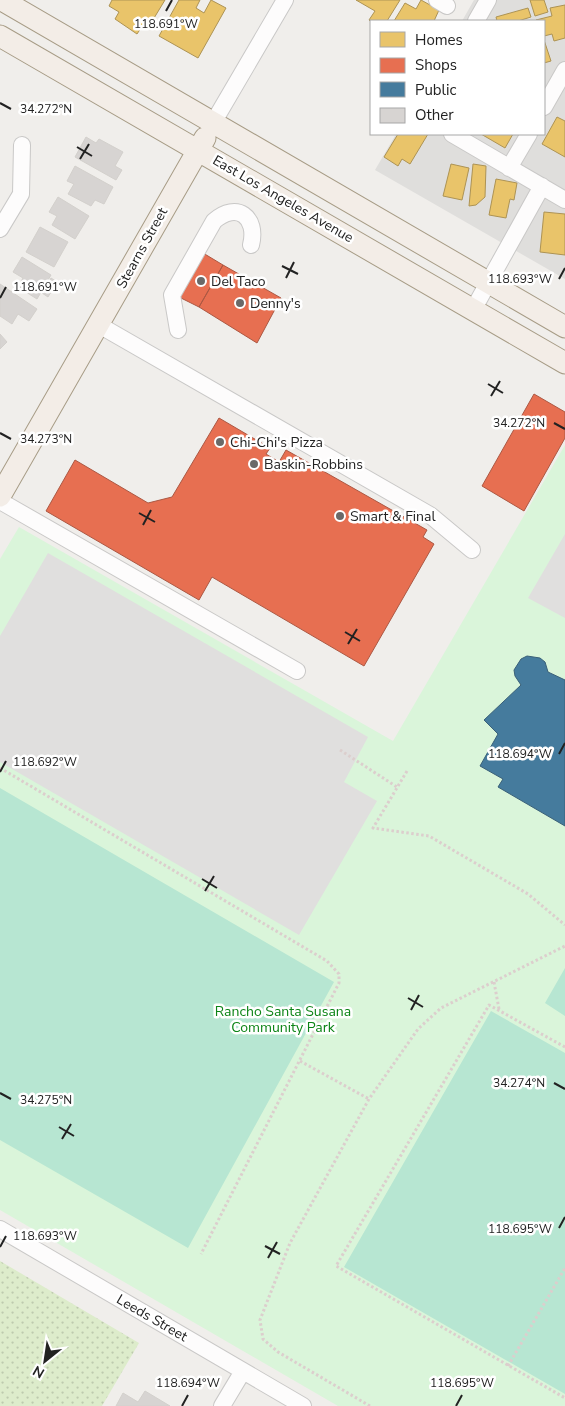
<svg xmlns="http://www.w3.org/2000/svg" width="565" height="1406" viewBox="0 0 565 1406" font-family="'Nunito Sans',sans-serif">
<style>
.residential{fill:#dfdedc}
.grass{fill:url(#grass-dots)}
.park{fill:#daf5da}
.pitch{fill:#b7e6d2}
.parking{fill:#e0dfde}
.homes{fill:#e9c46a;stroke:#ad9354}
.shops{fill:#e76f51;stroke:#ac5843}
.public{fill:#457b9d;stroke:#3a6078}
.building{fill:#d7d4d2;stroke:#d3d0cc}
.lines{fill:none;stroke-linecap:round;stroke-linejoin:round}
.minor-casing{stroke:#c9c8c7;stroke-width:18}
.major-casing{stroke:#a79c86;stroke-width:23}
.path{stroke:#dccecd;stroke-width:3;stroke-dasharray:2.5 2.5;stroke-linecap:butt}
.minor{stroke:#fdfcfc;stroke-width:16}
.major{stroke:#f3ede7;stroke-width:21}
.ticks{fill:none;stroke:#222;stroke-width:2}
.poi-dot{fill:#6a6968;stroke:#fff;stroke-width:2}
.labels{text-anchor:middle;dominant-baseline:central;stroke-width:5;stroke-linejoin:round;paint-order:stroke}
.street-label{font-size:14px;fill:#222;stroke:#fff}
.poi-label{font-size:14px;fill:#222;stroke:#fff;text-anchor:start}
.park-label{font-size:14px;fill:#0c8416;stroke:#fff}
.ticks-label{font-size:12px;text-anchor:middle;fill:#222;stroke:#fff;stroke-width:5;stroke-linejoin:round;paint-order:stroke}
</style>
<defs>
<pattern id="grass-dots" width="8" height="8" patternUnits="userSpaceOnUse" patternTransform="scale(1.25)"><rect width="8" height="8" fill="#ddeccb"/><path d="M2 2h.1M6 6h.1" fill="none" stroke="#bdcaae" stroke-width="1.8" stroke-linecap="round"/></pattern>
</defs>
<rect width="100%" height="100%" fill="#f0eeeb"/>
<path class="residential" d="M 474,0 L 565,0 L 565,279 L 375,170 L 396,134 L 544,134 L 544,21 L 462,21 Z"/>
<path class="grass" d="M 0,1261 L 139,1343 L 102,1406 L 0,1406 Z"/>
<path class="park" d="M 565,445 L 565,1406 L 338,1406 L 0,1210 L 0,559 L 19,527 L 393,741 Z"/>
<path class="pitch" d="M 0,788 L 334,982 L 188,1248 L 0,1140 Z
M 565,968 L 565,1016 L 545,1003 Z
M 491,1011 L 565,1053 L 565,1394 L 344,1267 Z"/>
<path class="parking" d="M 565,534 L 565,618 L 528,598 Z
M 48,553 L 368,737 L 344,782 L 377,801 L 299,935 L 0,762 L 0,636 Z"/>
<path class="homes" d="M 112,0 L 165,0 L 148,28 L 143,25 L 137,34 L 115,19 L 119,12 L 109,6 Z
M 179,0 L 200,0 L 196,8 L 204,13 L 211,0 L 226,8 L 198,58 L 159,36 Z
M 356,0 L 400,0 L 387,21 L 371,22 L 369,20 L 375,11 Z
M 421,0 L 439,10 L 434,21 L 394,21 L 405,3 L 416,9 Z
M 530,0 L 544,0 L 548,12 L 535,16 Z
M 565,5 L 565,38 L 554,41 L 552,34 L 544,36 L 544,21 L 536,20 L 552,16 L 550,8 Z
M 528,8 L 531,17 L 518,21 L 497,21 L 496,17 Z
M 544,40 L 551,61 L 544,63 Z
M 557,117 L 565,121 L 565,157 L 542,144 Z
M 398,134 L 428,134 L 410,164 L 402,159 L 398,166 L 384,157 Z
M 481,134 L 513,134 L 505,148 Z
M 451,164 L 469,168 L 462,200 L 443,196 Z
M 473,164 L 486,166 L 485,197 L 476,205 L 469,206 Z
M 496,179 L 517,183 L 514,200 L 510,199 L 506,218 L 489,215 Z
M 544,212 L 565,214 L 565,255 L 540,252 Z"/>
<path class="shops" d="M 203,253 L 223,265 L 199,307 L 179,297 Z
M 223,265 L 281,298 L 257,343 L 199,307 Z
M 534,394 L 565,412 L 565,438 L 524,511 L 482,486 Z
M 219,418 L 270,448 L 266,454 L 279,462 L 286,450 L 427,530 L 423,537 L 434,544 L 364,666 L 212,577 L 199,600 L 46,511 L 75,460 L 148,503 L 172,497 Z"/>
<path class="public" d="M 527,656 L 540,658 L 545,662 L 548,672 L 565,680 L 565,826 L 498,787 L 503,779 L 480,766 L 498,734 L 484,720 L 521,685 L 515,676 L 514,670 L 521,659 Z"/>
<path class="building" d="M 86,137 L 96,143 L 99,139 L 123,152 L 115,166 L 122,170 L 116,180 L 75,157 Z
M 75,166 L 113,187 L 104,204 L 95,200 L 91,206 L 68,194 L 74,184 L 67,181 Z
M 58,197 L 89,216 L 75,239 L 52,225 L 57,216 L 49,212 Z
M 40,227 L 68,242 L 54,267 L 26,252 Z
M 22,257 L 51,275 L 37,299 L 18,287 L 23,278 L 13,272 Z
M 51,278 L 57,282 L 48,297 L 42,293 Z
M 0,284 L 37,309 L 29,321 L 18,314 L 12,324 L 0,316 Z
M 0,334 L 7,342 L 0,349 Z
M 145,1391 L 170,1406 L 116,1406 L 123,1393 L 138,1402 Z"/>
<g class="lines">
<g class="minor-casing">
<path id="minor" d="M 437,0 L 447,6
M 476,21 L 488,0
M 544,107 L 565,70
M 213,123 L 285,0
M 452,134 L 565,200
M 509,168 L 529,134
M 0,229 L 21,194 L 22,145
M 473,310 L 542,186
M 99,325 L 430,515 L 472,550
M 178,330 L 172,295 L 214,221 C 237,201 258,217 251,245
M 0,501 L 297,671
M 0,1229 L 303,1406
M 222,1406 L 243,1371"/>
</g>
<g class="major-casing">
<path id="major" d="M 2,0 L 565,327
M 0,36 L 565,363
M 0,496 L 205,138"/>
</g>
<path class="path" d="M 340,750 L 397,787
M 0,768 L 327,961 L 339,974 L 339,983 L 201,1254
M 407,771 L 373,828 L 429,836 L 528,894 L 565,925
M 494,982 L 499,1009
M 565,1047 L 489,1005 L 336,1266 L 565,1398
M 300,1061 L 369,1099
M 508,1366 L 565,1268
M 370,1406 L 278,1352 L 263,1339 L 260,1320 L 290,1243 L 369,1099 L 418,1029 L 441,1008 L 565,946"/>
<use href="#minor" class="minor"/>
<use href="#major" class="major"/>
</g>
<path class="ticks" d="M 166,11 L 172,0M 0,103 L 11,109M 77,147 L 92,156M 80,159 L 89,144M 282,266 L 298,274M 286,278 L 294,262M 559,279 L 565,268M 0,298 L 6,287M 488,384 L 503,393M 491,396 L 500,381M 554,423 L 565,429M 0,433 L 11,439M 139,513 L 155,522M 143,525 L 151,510M 345,632 L 360,641M 348,644 L 357,629M 559,754 L 565,743M 0,772 L 6,761M 202,879 L 217,888M 205,891 L 214,876M 408,998 L 423,1007M 411,1010 L 419,995M 554,1083 L 565,1089M 0,1093 L 11,1099M 59,1127 L 74,1136M 62,1139 L 71,1124M 559,1228 L 565,1217M 265,1246 L 280,1254M 0,1247 L 6,1236M 268,1258 L 277,1242M 182,1406 L 188,1395M 456,1406 L 462,1395"/>
<g class="poi-dot">
<circle cx="201" cy="281" r="5"/>
<circle cx="240" cy="303" r="5"/>
<circle cx="220" cy="442" r="5"/>
<circle cx="254" cy="464" r="5"/>
<circle cx="340" cy="516" r="5"/>
</g>
<g class="labels">
<g class="street-label">
<text transform="translate(283 199) rotate(30)">East Los Angeles Avenue</text>
<text transform="translate(142 248) rotate(-61)">Stearns Street</text>
<text transform="translate(152 1318) rotate(30)">Leeds Street</text>
</g>
<g class="poi-label">
<text x="211" y="281">Del Taco</text>
<text x="250" y="303">Denny's</text>
<text x="230" y="442">Chi-Chi's Pizza</text>
<text x="264" y="464">Baskin-Robbins</text>
<text x="350" y="516">Smart &amp; Final</text>
</g>
<g class="park-label">
<text x="283" y="1011">Rancho Santa Susana<tspan x="283" dy="16">Community Park</tspan></text>
</g>
</g>
<g class="ticks-label">
<text x="166" y="28">118.691°W</text>
<text x="46" y="113">34.272°N</text>
<text x="520" y="283">118.693°W</text>
<text x="45" y="291">118.691°W</text>
<text x="519" y="427">34.272°N</text>
<text x="46" y="443">34.273°N</text>
<text x="520" y="758">118.694°W</text>
<text x="45" y="766">118.692°W</text>
<text x="519" y="1087">34.274°N</text>
<text x="46" y="1104">34.275°N</text>
<text x="520" y="1233">118.695°W</text>
<text x="45" y="1240">118.693°W</text>
<text x="188" y="1387">118.694°W</text>
<text x="462" y="1387">118.695°W</text>
</g>
<rect x="370" y="20" width="175" height="115" fill="#ffffff" stroke="#a7a7a7"/>
<rect x="380" y="32" width="25" height="15" fill="#e9c46a" stroke="#a7a7a7"/>
<text x="415" y="45" font-size="15" fill="#222222">Homes</text>
<rect x="380" y="58" width="25" height="15" fill="#e76f51" stroke="#a7a7a7"/>
<text x="415" y="70" font-size="15" fill="#222222">Shops</text>
<rect x="380" y="82" width="25" height="15" fill="#457b9d" stroke="#a7a7a7"/>
<text x="415" y="95" font-size="15" fill="#222222">Public</text>
<rect x="380" y="108" width="25" height="15" fill="#d7d4d2" stroke="#a7a7a7"/>
<text x="415" y="120" font-size="15" fill="#222222">Other</text>
<g transform="translate(45 1361) rotate(210)" stroke="#ffffff" stroke-width="4" paint-order="stroke">
<path d="M0-4L9 19L0 12L-9 19Z" fill="#222222"/>
<text y="-8" font-size="14" font-weight="bold" text-anchor="middle" fill="#222222">N</text>
</g>
</svg>
